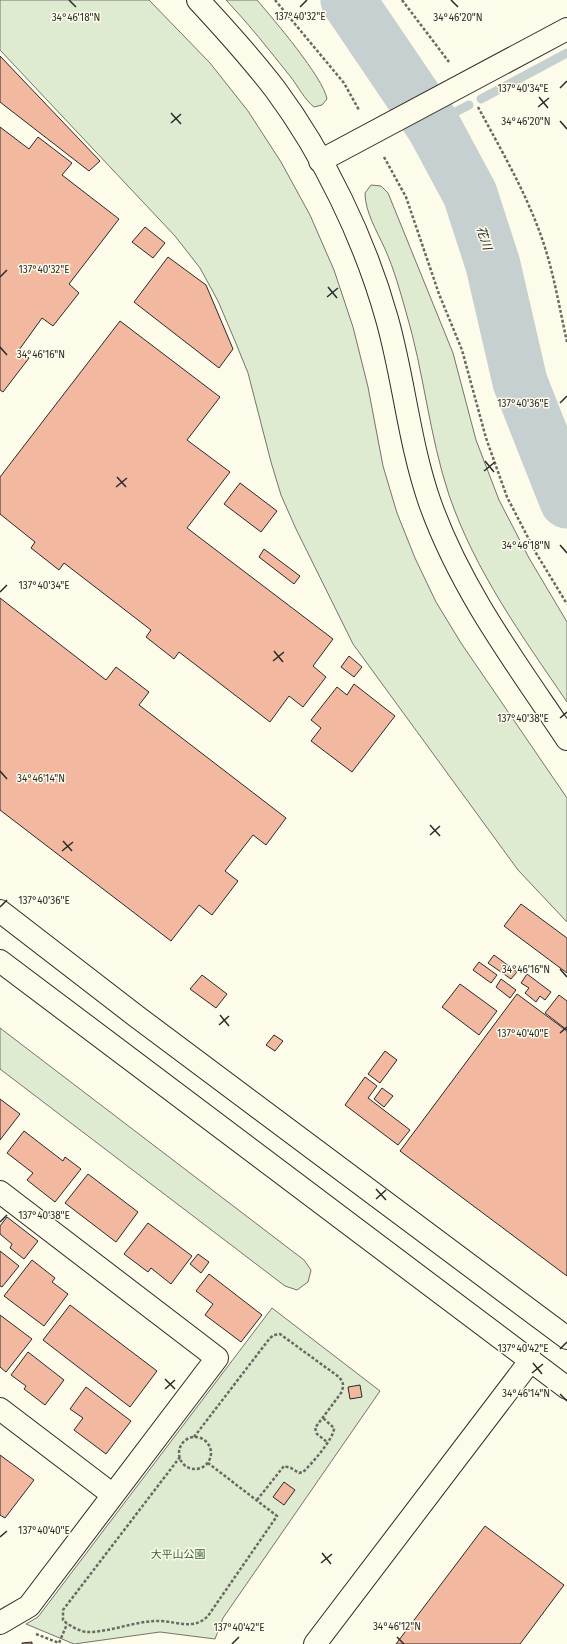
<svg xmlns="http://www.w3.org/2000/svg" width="567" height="1644" viewBox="0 0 567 1644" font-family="'Fira Sans','Noto Sans JP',sans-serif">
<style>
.green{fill:#deebd1;stroke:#74746e}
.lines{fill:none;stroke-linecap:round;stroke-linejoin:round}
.stream{stroke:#c7d0d0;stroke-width:9}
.river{stroke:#c7d0d0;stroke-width:55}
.building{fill:#f2b8a0;stroke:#2b2b2b}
.street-casing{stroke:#2b2b2b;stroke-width:24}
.secondary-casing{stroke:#2b2b2b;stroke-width:24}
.path{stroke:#6a6964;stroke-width:2.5;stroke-dasharray:3 2;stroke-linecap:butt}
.street{stroke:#fdfbea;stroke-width:22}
.secondary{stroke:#fdfbea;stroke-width:22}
.ticks{fill:none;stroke:#2b2b2b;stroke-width:1.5}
.labels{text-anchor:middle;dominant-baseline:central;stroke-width:3;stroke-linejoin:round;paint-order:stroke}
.park-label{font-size:11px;fill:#34623c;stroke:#fdfbea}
.water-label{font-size:12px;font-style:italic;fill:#2b2b2b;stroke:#fdfbea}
.ticks-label{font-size:10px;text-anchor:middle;fill:#2b2b2b;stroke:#fdfbea;stroke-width:3;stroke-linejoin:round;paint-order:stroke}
</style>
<rect width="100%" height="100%" fill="#fdfbea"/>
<path class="green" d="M 0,0 L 149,0 L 210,63 L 248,111 L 281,162 L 310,215 L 334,270 L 353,327 L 368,387 L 383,466 L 397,513 L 415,558 L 436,602 L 461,643 L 567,798 L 567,922 L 518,870 L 353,644 L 296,529 L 281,495 L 271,462 L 248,373 L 235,341 L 218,301 L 200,268 L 175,236 L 0,50 Z
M 226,0 L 257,0 C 274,20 323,77 327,99 L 322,105 L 314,107 C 304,99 298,86 290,76 C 269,50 249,24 226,0 Z
M 371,185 L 381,186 L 388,193 L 453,353 L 476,440 L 499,500 L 529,558 L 567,622 L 567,702 C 522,636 475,571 449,495 C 429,435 424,372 406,312 C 400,291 394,269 385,249 C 377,231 365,212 365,193 Z
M 0,1028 L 304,1260 L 311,1270 L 308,1282 L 297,1290 L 285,1286 L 0,1069 Z
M 272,1308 L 380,1391 L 223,1618 L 215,1639 L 160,1632 L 74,1644 L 26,1624 L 38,1617 Z"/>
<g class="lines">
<path class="stream" d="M 481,99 L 567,53
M 432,124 L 469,105"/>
<path class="river" d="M 348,0 L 434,127 L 470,194 L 493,265 L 520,382 L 567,501"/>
</g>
<path class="building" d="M 0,56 L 100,161 L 89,171 L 0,102 Z
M 0,127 L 29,149 L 38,137 L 72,163 L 62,175 L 119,219 L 69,284 L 79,293 L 53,326 L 42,318 L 19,350 L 29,358 L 3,392 L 0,390 Z
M 145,227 L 165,243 L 153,258 L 132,242 Z
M 168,257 L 206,285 L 233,349 L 219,368 L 134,302 Z
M 120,321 L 220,397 L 187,440 L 230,472 L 187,528 L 333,639 L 313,666 L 326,677 L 303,707 L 289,696 L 270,722 L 179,652 L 174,659 L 146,637 L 151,630 L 64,563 L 59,570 L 31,548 L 35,542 L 0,514 L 0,477 Z
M 240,483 L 277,511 L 261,532 L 224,504 Z
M 264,549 L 300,576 L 294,584 L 259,557 Z
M 0,598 L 106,680 L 116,667 L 149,692 L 139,705 L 286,818 L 266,845 L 253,835 L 225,871 L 238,881 L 212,915 L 199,905 L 171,941 L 0,810 Z
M 349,656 L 362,667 L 354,677 L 341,667 Z
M 354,684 L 395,716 L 352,772 L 311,741 L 321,728 L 311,720 L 337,687 L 347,695 Z
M 521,904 L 567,938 L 567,973 L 504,926 Z
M 494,955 L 517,972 L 511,979 L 488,963 Z
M 479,962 L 497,975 L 491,983 L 473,970 Z
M 527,974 L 551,992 L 545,1000 L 540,996 L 536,1002 L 525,993 L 529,988 L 521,983 Z
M 202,975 L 227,994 L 216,1008 L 190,989 Z
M 501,979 L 516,990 L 510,998 L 496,987 Z
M 460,984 L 497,1011 L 479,1035 L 442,1007 Z
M 517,994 L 567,1031 L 567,1276 L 400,1151 Z
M 559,995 L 567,1001 L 567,1030 L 545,1013 Z
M 274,1035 L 283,1041 L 275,1051 L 266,1045 Z
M 385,1051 L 397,1060 L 380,1083 L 368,1074 Z
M 365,1077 L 377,1086 L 368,1098 L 410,1130 L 398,1145 L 345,1105 Z
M 382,1088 L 393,1096 L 384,1107 L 374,1099 Z
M 0,1099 L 20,1114 L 0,1140 Z
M 24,1131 L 63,1161 L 65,1157 L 81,1169 L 55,1202 L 27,1180 L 33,1173 L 7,1153 Z
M 88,1174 L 138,1212 L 116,1242 L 65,1203 Z
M 7,1217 L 38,1241 L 24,1259 L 10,1248 L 12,1244 L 0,1234 L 0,1226 Z
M 148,1223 L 192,1256 L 171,1284 L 151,1268 L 148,1272 L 124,1254 Z
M 0,1251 L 19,1266 L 2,1287 L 0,1286 Z
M 198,1254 L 209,1262 L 201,1273 L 190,1264 Z
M 32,1260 L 55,1278 L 52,1282 L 68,1294 L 44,1326 L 4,1296 Z
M 209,1274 L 262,1315 L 241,1342 L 205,1315 L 213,1304 L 196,1291 Z
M 70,1305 L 157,1371 L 130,1407 L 43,1340 Z
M 0,1315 L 32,1339 L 6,1372 L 0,1367 Z
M 28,1352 L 64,1380 L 45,1405 L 24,1389 L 26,1386 L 11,1375 Z
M 360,1385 L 362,1397 L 350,1399 L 348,1387 Z
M 86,1387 L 131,1421 L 106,1454 L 74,1430 L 83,1418 L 70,1409 Z
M 0,1455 L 34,1480 L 5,1518 L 0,1515 Z
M 284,1482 L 295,1490 L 284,1505 L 273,1497 Z
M 485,1526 L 564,1585 L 520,1644 L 396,1644 Z
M 32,1642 L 32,1644 L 22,1644 L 22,1643 Z"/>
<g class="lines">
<g class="street-casing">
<path id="street" d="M 198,0 C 225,29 251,58 275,89 C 324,155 365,240 387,319 C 404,379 409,443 430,503 C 461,590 516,663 567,739
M 320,161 L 567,29
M 0,1192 L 217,1358 L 29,1606 L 0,1623
M 0,1409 L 113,1495"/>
</g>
<g class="secondary-casing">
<path id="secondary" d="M 0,911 L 136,1016 L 567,1338
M 0,961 L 567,1388
M 315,1644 L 531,1360"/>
</g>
<path class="path" d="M 275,0 L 344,83 L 359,110
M 402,0 L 449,62
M 478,107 C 500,148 524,189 540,233 C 553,268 559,306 567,342
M 384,157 L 406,197 L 439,294 L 462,350 L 486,438 L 507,497 L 536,553 L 567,604
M 194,1437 L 270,1338 L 274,1335 L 280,1334 L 339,1377 C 344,1383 344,1386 341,1393 L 315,1428 L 317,1434 L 327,1442
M179 1453a16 16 0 1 1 32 0a16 16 0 1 1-32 0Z
M 180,1457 L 63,1610 L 63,1620 C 68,1625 80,1632 88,1632 C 112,1632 137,1620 161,1621 C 179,1622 194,1630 208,1616 L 277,1516 L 208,1463
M 257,1500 L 284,1466 L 291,1468 L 299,1473 L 303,1472 C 310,1466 335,1437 334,1428 L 322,1417
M 36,1634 L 59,1643 L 67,1624"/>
<use href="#street" class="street"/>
<use href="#secondary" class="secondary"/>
</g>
<path class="ticks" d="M 69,0 L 76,7M 451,0 L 458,7M 300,7 L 307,0M 560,88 L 567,81M 539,97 L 548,108M 538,107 L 549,98M 171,113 L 181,124M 560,121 L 567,129M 171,123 L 181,114M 0,277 L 7,270M 328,287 L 337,298M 327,297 L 338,288M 0,347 L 7,355M 560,403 L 567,396M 485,461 L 494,472M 484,471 L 495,462M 117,477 L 126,487M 116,487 L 127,478M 560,545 L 567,553M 0,592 L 7,585M 274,651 L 283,662M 273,661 L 284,652M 560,718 L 567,712M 0,771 L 7,779M 430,825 L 440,836M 430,835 L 440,826M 63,841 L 72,851M 62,851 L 73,842M 0,907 L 7,900M 560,969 L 567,977M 220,1015 L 229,1026M 219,1025 L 229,1016M 560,1033 L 567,1027M 376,1189 L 386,1200M 376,1199 L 386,1190M 0,1222 L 7,1215M 560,1349 L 567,1342M 533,1363 L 542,1374M 532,1373 L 543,1364M 165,1379 L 175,1389M 165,1389 L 175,1380M 560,1394 L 567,1401M 0,1537 L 7,1531M 322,1553 L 331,1564M 321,1563 L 332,1554M 397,1637 L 404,1644M 232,1644 L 239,1637"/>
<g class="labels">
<g class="park-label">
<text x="178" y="1554">大平山公園</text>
</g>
<g class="water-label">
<text transform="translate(484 238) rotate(72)">花川</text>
</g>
</g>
<g class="ticks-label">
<text x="300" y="20">137°40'32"E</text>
<text x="76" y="21">34°46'18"N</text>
<text x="458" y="21">34°46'20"N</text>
<text x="523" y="92">137°40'34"E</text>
<text x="526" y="125">34°46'20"N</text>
<text x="44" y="273">137°40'32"E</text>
<text x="41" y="358">34°46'16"N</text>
<text x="523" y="407">137°40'36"E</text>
<text x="526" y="549">34°46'18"N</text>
<text x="44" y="589">137°40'34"E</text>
<text x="523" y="722">137°40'38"E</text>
<text x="41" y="782">34°46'14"N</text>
<text x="44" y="904">137°40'36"E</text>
<text x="526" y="973">34°46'16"N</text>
<text x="523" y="1037">137°40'40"E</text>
<text x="44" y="1219">137°40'38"E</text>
<text x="523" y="1352">137°40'42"E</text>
<text x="526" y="1397">34°46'14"N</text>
<text x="44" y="1534">137°40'40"E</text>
<text x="397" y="1630">34°46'12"N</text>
<text x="239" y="1631">137°40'42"E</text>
</g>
</svg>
